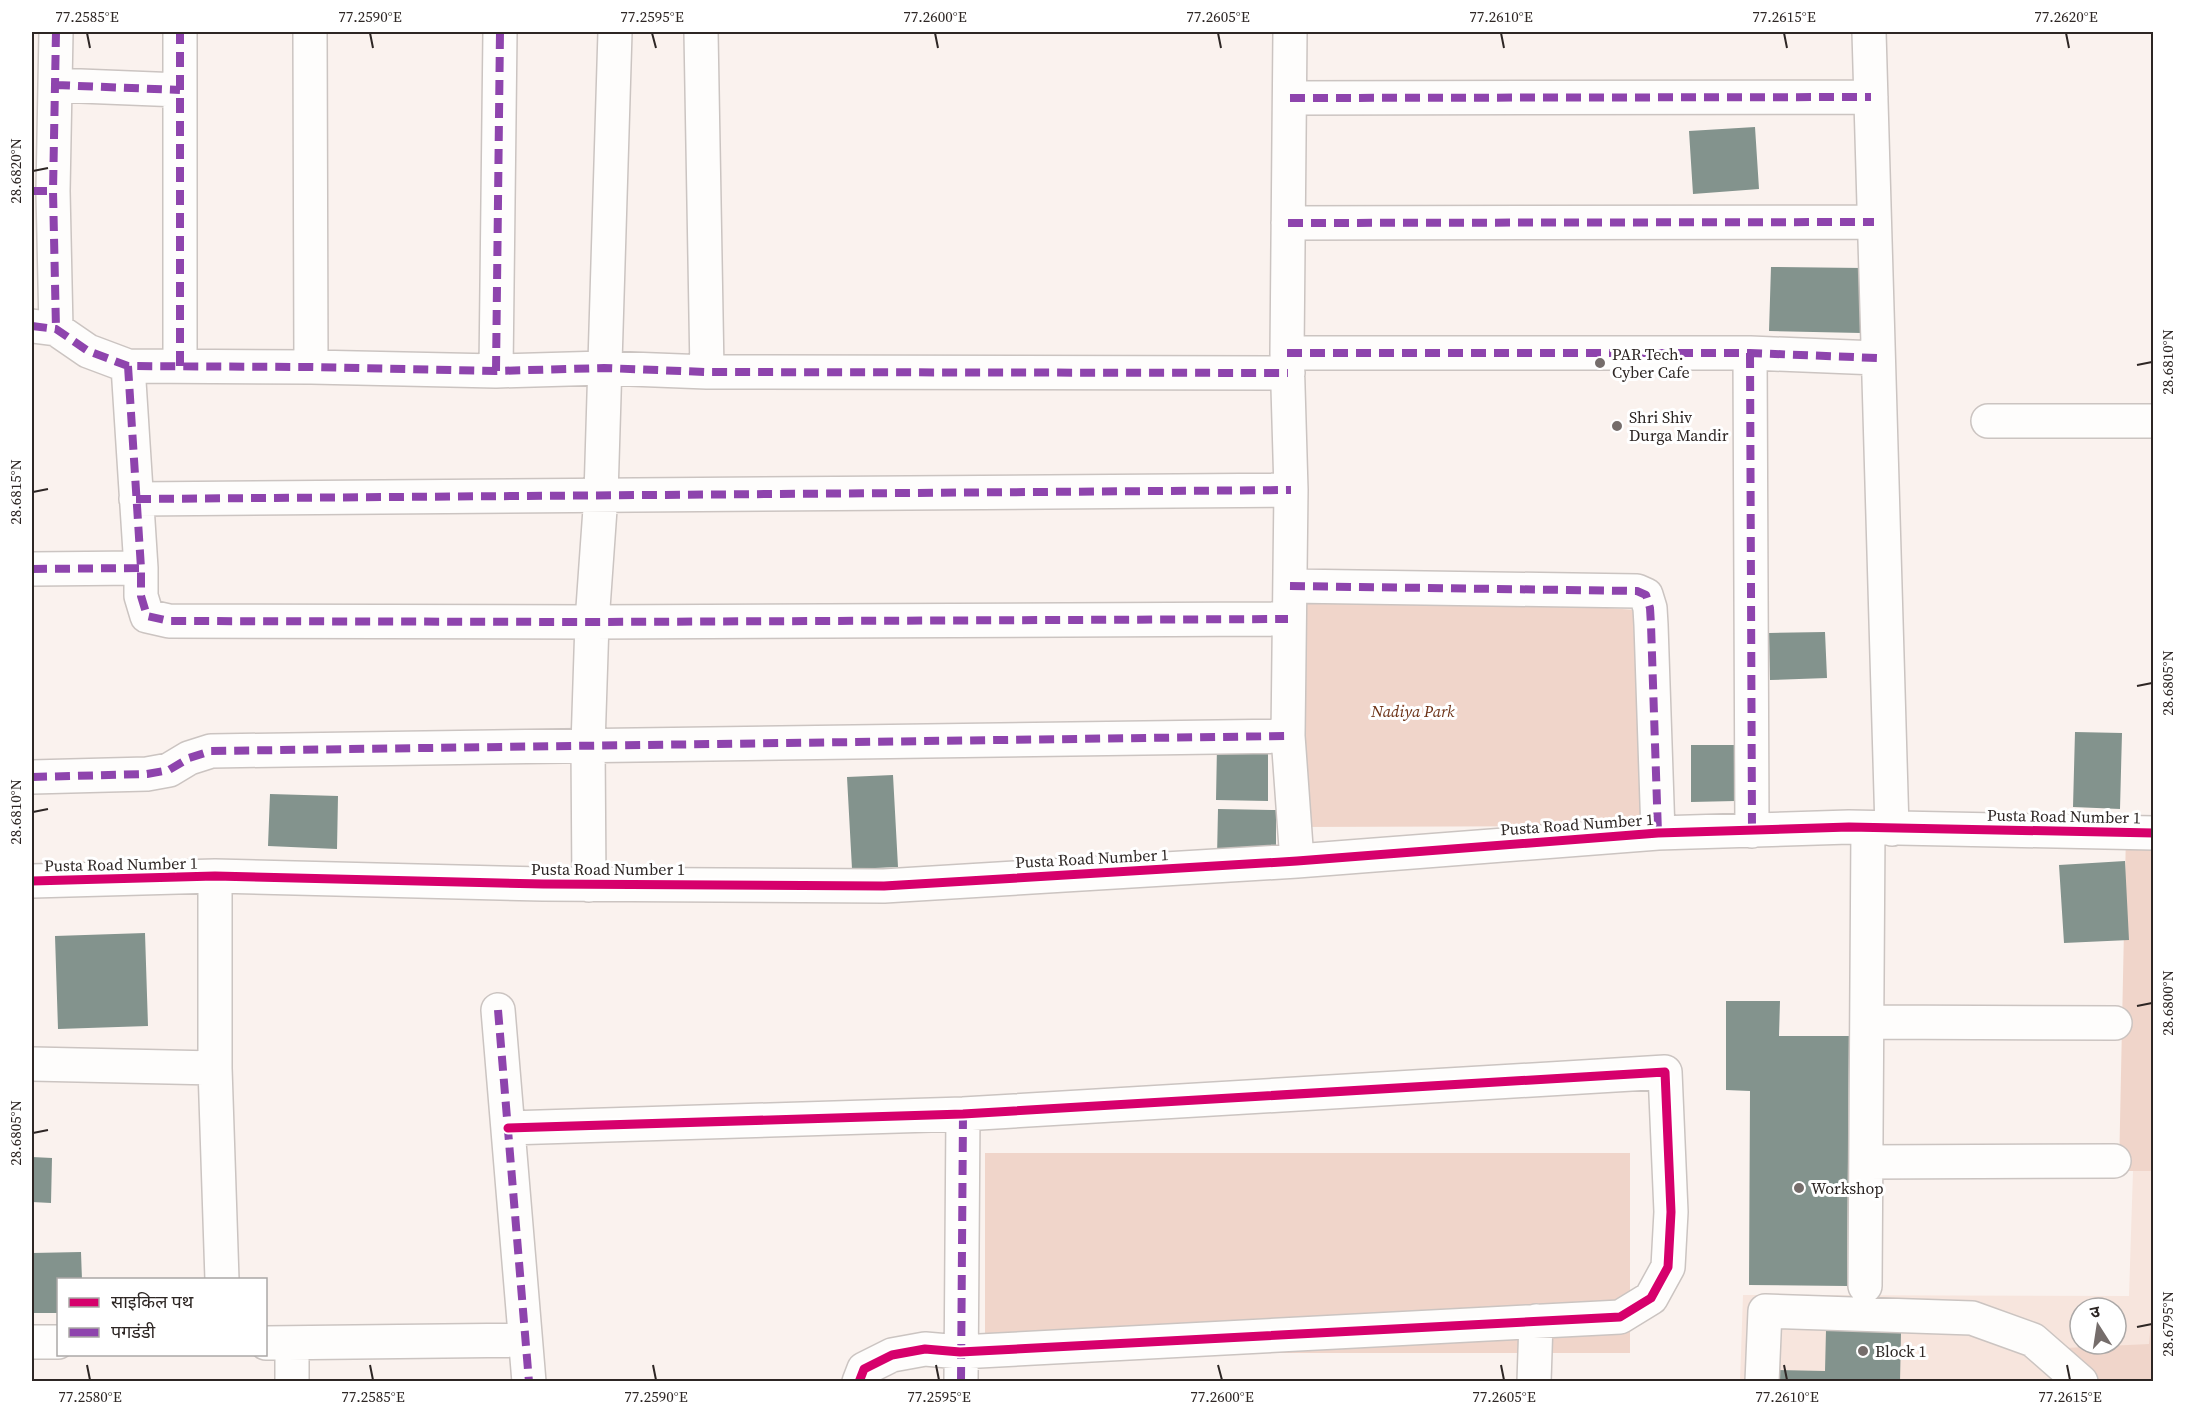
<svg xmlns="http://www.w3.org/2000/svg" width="2185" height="1413" viewBox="0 0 2185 1413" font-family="'Source Serif 4','Noto Sans Devanagari',serif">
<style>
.built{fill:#f7e5dd;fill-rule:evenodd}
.green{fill:#f0d5ca}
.building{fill:#83938d}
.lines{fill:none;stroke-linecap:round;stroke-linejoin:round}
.minor-casing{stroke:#cbc4c1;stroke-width:36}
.minor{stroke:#fefdfc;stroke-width:33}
.quiet{stroke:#8e44ad;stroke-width:8;stroke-dasharray:15 8;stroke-linecap:butt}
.cycleway-casing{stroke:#fff;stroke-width:13}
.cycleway{stroke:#d6006c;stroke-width:9}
.ticks{fill:none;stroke:#2d2624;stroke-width:2}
.poi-dot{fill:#756d6b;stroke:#fff;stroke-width:2}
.labels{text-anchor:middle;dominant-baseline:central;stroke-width:6;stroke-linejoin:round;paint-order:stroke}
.poi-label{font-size:16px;fill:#2d2624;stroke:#fff;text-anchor:start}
.park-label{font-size:16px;font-style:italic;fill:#6b3014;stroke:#fff}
.street-label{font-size:16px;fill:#2d2624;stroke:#fff}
.neatline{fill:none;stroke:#2d2624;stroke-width:2}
.ticks-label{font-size:15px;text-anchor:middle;fill:#2d2624}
</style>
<rect width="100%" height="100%" fill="#faf2ee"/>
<path class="built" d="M 2133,1171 L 2153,1171 L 2153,1381 L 1740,1382 L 1743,1295 L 2129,1296 ZM 2080,1308 L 2116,1308 L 2116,1344 L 2080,1344 Z"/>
<path class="green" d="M 1290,586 L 1651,611 L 1647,826 L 1297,827 Z
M 2126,832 L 2153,833 L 2153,1171 L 2119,1171 Z
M 985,1153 L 1630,1153 L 1630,1353 L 985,1353 Z
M 2153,1299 L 2153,1381 L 2098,1381 L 2065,1348 L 2149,1344 Z"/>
<path class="building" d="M 1755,127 L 1759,189 L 1693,194 L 1689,131 Z
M 1771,267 L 1863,268 L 1861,333 L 1769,331 Z
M 1825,632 L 1827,678 L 1770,680 L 1769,633 Z
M 2075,732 L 2122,733 L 2120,809 L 2073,807 Z
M 1691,745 L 1735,745 L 1735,801 L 1691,802 Z
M 1217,746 L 1268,746 L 1268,801 L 1216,800 Z
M 893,775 L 898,867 L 852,869 L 847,777 Z
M 270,794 L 338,796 L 337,849 L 268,846 Z
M 1218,809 L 1276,810 L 1276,858 L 1217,857 Z
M 2125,861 L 2129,940 L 2064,943 L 2059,865 Z
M 145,933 L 148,1026 L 58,1029 L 55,936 Z
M 1726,1001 L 1780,1001 L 1779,1036 L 1849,1036 L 1847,1286 L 1749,1285 L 1750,1091 L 1726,1090 Z
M 32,1157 L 52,1158 L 51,1203 L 32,1202 Z
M 81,1252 L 82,1280 L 58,1280 L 58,1313 L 32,1313 L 32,1253 Z
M 1826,1330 L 1901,1332 L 1900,1382 L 1778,1382 L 1778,1370 L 1825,1371 Z"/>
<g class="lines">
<g class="minor-casing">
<path id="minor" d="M 56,32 L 53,191 L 56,329
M 310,32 L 311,367
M 701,32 L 707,372
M 1290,32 L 1287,353 L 1291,490 L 1288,736 L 1297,861
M 1869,32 L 1892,829
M 55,85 L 180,90
M 1290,98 L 1871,97
M 1288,223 L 1874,222
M 32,326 L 56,329 L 88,351 L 128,366 L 311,367 L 496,371 L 604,368 L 707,372 L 1288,373
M 1287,353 L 1750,353 L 1877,358
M 1750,353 L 1752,831
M 128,366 L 141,568 L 141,596 L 147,616 L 169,621 L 592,622 L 1288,619
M 180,366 L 180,32
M 496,371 L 500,32
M 1988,421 L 2154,421
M 136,499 L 1291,490
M 32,569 L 141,568
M 1290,586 L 1637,591 L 1646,595 L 1650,608 L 1651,625 L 1658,833
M 32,777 L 147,774 L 169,770 L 189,758 L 211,751 L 1288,736
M 215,876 L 215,1068 L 222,1280
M 32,881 L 215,876 L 543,884 L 884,886 L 1297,861 L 1658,833 L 1849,827 L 2154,833
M 589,885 L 588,745 L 592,622 L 601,495 L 615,32
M 498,1010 L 529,1382
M 1867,1022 L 2115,1023
M 32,1064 L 215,1068
M 508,1128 L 963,1114 L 1665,1072 L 1671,1212 L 1668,1267 L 1651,1298 L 1620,1317 L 960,1352 L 925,1349 L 892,1355 L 864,1369 L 859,1382
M 1866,1162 L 2114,1161
M 1865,1286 L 1868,828
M 32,1342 L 58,1342
M 266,1343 L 524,1340
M 292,1382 L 292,1343
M 961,1382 L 963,1114
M 1534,1382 L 1536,1321
M 1762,1382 L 1765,1311 L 1972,1318 L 2033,1340 L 2081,1382"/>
</g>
<use href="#minor" class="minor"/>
<path class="quiet" d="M 56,32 L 53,191 L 56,329
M 55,85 L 180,90
M 1290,98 L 1871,97
M 32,191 L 53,191
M 1288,223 L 1874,222
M 32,326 L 56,329 L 88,351 L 128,366 L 311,367 L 496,371 L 604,368 L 707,372 L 1288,373
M 1287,353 L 1750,353 L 1877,358
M 1750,353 L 1752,831
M 128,366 L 141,568 L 141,596 L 147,616 L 169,621 L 592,622 L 1288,619
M 180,366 L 180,32
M 496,371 L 500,32
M 136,499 L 1291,490
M 32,569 L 141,568
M 1290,586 L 1637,591 L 1646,595 L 1650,608 L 1651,625 L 1658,833
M 32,777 L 147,774 L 169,770 L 189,758 L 211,751 L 1288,736
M 498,1010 L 529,1382
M 961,1382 L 963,1114"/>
<g class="cycleway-casing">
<path id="cycleway" d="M 32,881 L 215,876 L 543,884 L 884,886 L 1297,861 L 1658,833 L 1849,827 L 2154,833
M 508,1128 L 963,1114 L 1665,1072 L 1671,1212 L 1668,1267 L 1651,1298 L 1620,1317 L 960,1352 L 925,1349 L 892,1355 L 864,1369 L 859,1382"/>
</g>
<use href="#cycleway" class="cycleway"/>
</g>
<path class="ticks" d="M 87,33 L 90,48M 370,33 L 373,48M 652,33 L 656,48M 935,33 L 938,48M 1218,33 L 1221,48M 1501,33 L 1504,48M 1784,33 L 1787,48M 2066,33 L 2069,48M 33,171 L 48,168M 2137,365 L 2152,362M 33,492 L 48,489M 2137,686 L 2152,683M 33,812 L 48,809M 2137,1006 L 2152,1003M 33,1133 L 48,1130M 2137,1327 L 2152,1324M 87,1365 L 90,1380M 370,1365 L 373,1380M 653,1365 L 656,1380M 936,1365 L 939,1380M 1218,1365 L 1222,1380M 1501,1365 L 1504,1380M 1784,1365 L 1787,1380M 2067,1365 L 2070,1380"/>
<g class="poi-dot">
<circle cx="1600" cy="363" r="6"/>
<circle cx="1617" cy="426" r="6"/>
<circle cx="1799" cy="1188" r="6"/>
<circle cx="1863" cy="1351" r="6"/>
</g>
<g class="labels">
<g class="poi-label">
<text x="1612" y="354">PAR Tech.<tspan x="1612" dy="18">Cyber Cafe</tspan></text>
<text x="1629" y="417">Shri Shiv<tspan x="1629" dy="18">Durga Mandir</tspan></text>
<text x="1811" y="1188">Workshop</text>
<text x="1875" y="1351">Block 1</text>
</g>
<g class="park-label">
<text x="1413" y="711">Nadiya Park</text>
</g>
<g class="street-label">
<text transform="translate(2064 816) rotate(1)">Pusta Road Number 1</text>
<text transform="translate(1577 824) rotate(-4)">Pusta Road Number 1</text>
<text transform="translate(1092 858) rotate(-3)">Pusta Road Number 1</text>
<text transform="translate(121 864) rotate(-1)">Pusta Road Number 1</text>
<text x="608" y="869">Pusta Road Number 1</text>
</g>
</g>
<rect width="2185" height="1413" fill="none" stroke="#ffffff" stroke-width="66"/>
<rect x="57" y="1278" width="210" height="78" fill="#ffffff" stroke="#aba8a7" stroke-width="1.5"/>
<rect x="69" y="1298" width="30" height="9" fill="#d6006c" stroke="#aba8a7" stroke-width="1.5"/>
<text x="111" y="1308" font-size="18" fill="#2d2624">साइकिल पथ</text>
<rect x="69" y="1328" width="30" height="9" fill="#8e44ad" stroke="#aba8a7" stroke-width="1.5"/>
<text x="111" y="1338" font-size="18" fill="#2d2624">पगडंडी</text>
<g transform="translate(2098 1326) rotate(348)"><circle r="28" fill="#ffffff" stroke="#aba8a7" stroke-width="1.5"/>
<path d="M0-4.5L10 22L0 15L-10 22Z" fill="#756d6b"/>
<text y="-9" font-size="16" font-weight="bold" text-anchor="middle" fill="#2d2624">उ</text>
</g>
<rect x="33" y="33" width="2119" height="1347" class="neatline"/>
<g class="ticks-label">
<text x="87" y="22">77.2585°E</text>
<text x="370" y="22">77.2590°E</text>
<text x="652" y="22">77.2595°E</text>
<text x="935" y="22">77.2600°E</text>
<text x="1218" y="22">77.2605°E</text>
<text x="1501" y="22">77.2610°E</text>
<text x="1784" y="22">77.2615°E</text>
<text x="2066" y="22">77.2620°E</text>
<text transform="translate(16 171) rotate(-90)" y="5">28.6820°N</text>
<text transform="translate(2168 362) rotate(-90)" y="5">28.6810°N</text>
<text transform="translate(16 492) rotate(-90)" y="5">28.6815°N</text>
<text transform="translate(2168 683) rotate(-90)" y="5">28.6805°N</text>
<text transform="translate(16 812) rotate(-90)" y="5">28.6810°N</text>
<text transform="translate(2168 1003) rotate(-90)" y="5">28.6800°N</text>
<text transform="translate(16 1133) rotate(-90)" y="5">28.6805°N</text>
<text transform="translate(2168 1324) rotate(-90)" y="5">28.6795°N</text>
<text x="90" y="1402">77.2580°E</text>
<text x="373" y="1402">77.2585°E</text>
<text x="656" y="1402">77.2590°E</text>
<text x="939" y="1402">77.2595°E</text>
<text x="1222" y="1402">77.2600°E</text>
<text x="1504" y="1402">77.2605°E</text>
<text x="1787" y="1402">77.2610°E</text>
<text x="2070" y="1402">77.2615°E</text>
</g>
</svg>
